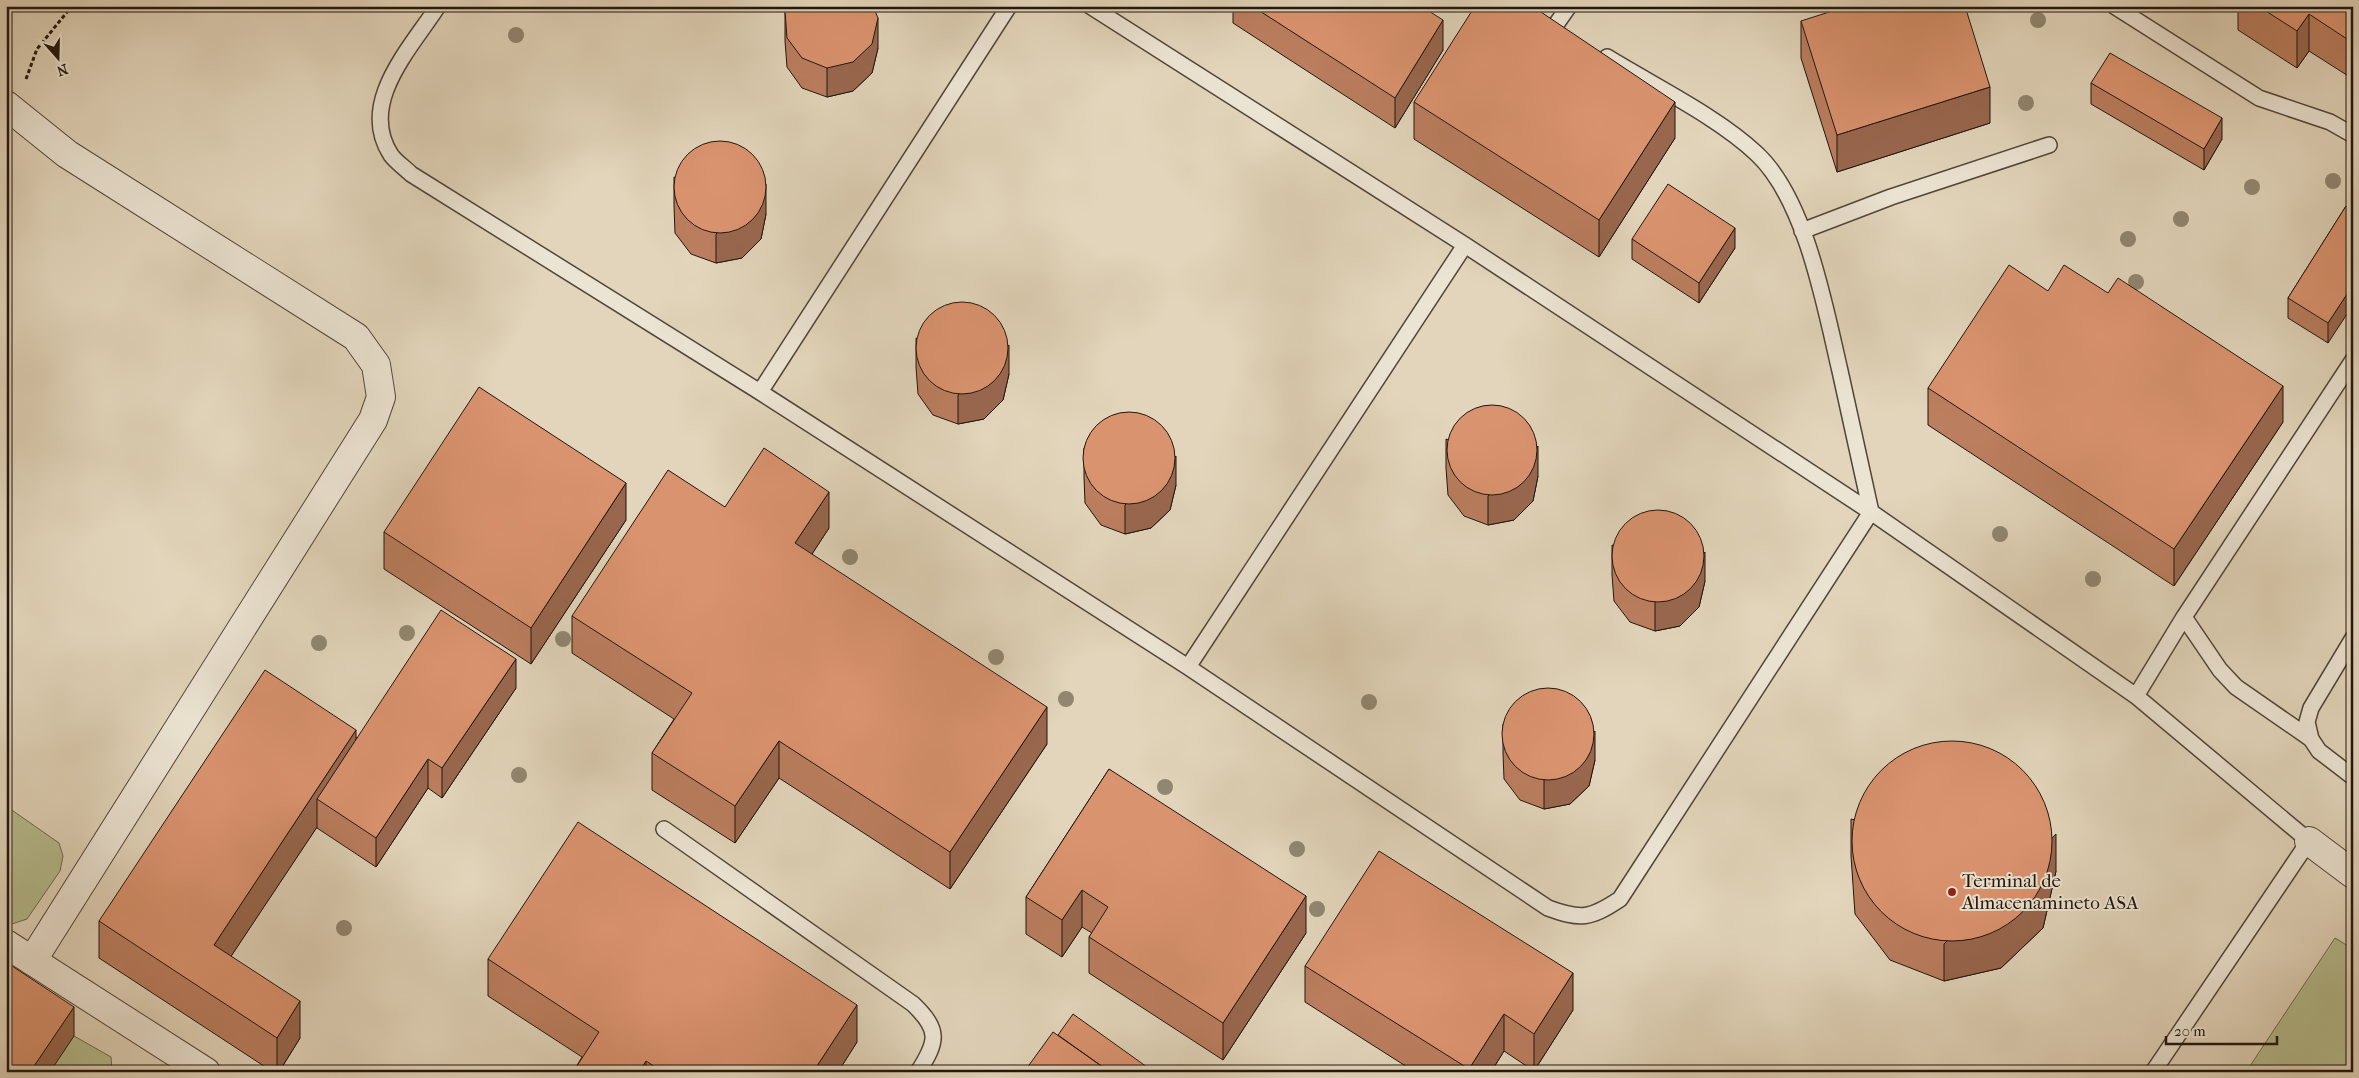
<svg xmlns="http://www.w3.org/2000/svg" width="2359" height="1078" viewBox="0 0 2359 1078" font-family="'IM FELL French Canon',serif">
<style>
.green{fill:#b6bc8e;stroke:#6c694e}
.lines{fill:none;stroke-linecap:round;stroke-linejoin:round}
.service-casing{stroke:#51463a;stroke-width:18}
.minor-casing{stroke:#51463a;stroke-width:30}
.path{stroke:#21160f;stroke-width:3;stroke-dasharray:4 2.5;stroke-linecap:butt}
.service{stroke:#ece4d3;stroke-width:15}
.minor{stroke:#ece4d3;stroke-width:28}
.tree{fill:#918771}
.wall{fill:#bb7e5f;stroke:#21160f}
.shaded-wall{fill:#99674e;stroke:#21160f}
.building{fill:#da936f;stroke:#21160f}
.poi-dot{fill:#8f2418;stroke:#ece4d3;stroke-width:2}
.labels{text-anchor:middle;dominant-baseline:central;stroke-width:4;stroke-linejoin:round;paint-order:stroke}
.poi-label{font-size:19px;fill:#21160f;stroke:#ece4d3;text-anchor:start}
</style>
<rect width="100%" height="100%" fill="#e2d5bb"/>
<filter id="stains"><feTurbulence type="fractalNoise" baseFrequency=".004" numOctaves="4"/><feColorMatrix values="0 0 0 0 .2 0 0 0 0 .09 0 0 0 0 .02 0 0 0 .5 -.17"/></filter>
<radialGradient id="worn" r=".72"><stop offset=".6" stop-color="#630" stop-opacity="0"/><stop offset="1" stop-color="#630" stop-opacity=".3"/></radialGradient>
<path class="green" d="M 6,806 L 59,843 L 63,856 L 60,871 L 27,919 L 12,924 L 6,924 Z
M 2335,938 L 2353,949 L 2353,1072 L 2246,1072 Z
M 6,991 L 74,1036 L 111,1057 L 112,1072 L 6,1072 Z"/>
<g class="lines">
<g class="service-casing">
<path id="service" d="M 438,6 C 411,48 357,103 391,155 C 396,162 405,168 411,174 L 760,392 L 1188,667 L 1548,908 C 1581,920 1590,919 1620,899 L 1871,512 C 1861,465 1850,418 1840,371 C 1825,307 1806,200 1757,154 C 1718,117 1654,86 1607,57
M 1090,6 L 1465,245 L 1871,512 L 2136,696 L 2309,841 L 2153,1072
M 2114,6 L 2259,98 L 2330,122 L 2353,135
M 1555,26 L 1569,6
M 1802,231 L 1891,197 L 2049,145
M 760,392 L 1009,6
M 2184,617 L 2220,670 L 2236,687 L 2311,739
M 2353,638 L 2311,708 L 2307,722 L 2311,739 L 2319,751 L 2353,777
M 1188,667 L 1465,245
M 2136,696 L 2184,617 L 2353,360
M 664,829 L 913,1004 C 940,1030 938,1041 918,1072"/>
</g>
<g class="minor-casing">
<path id="minor" d="M 6,105 L 67,154 L 356,337 L 376,365 L 381,397 L 373,420 L 32,961
M 2309,841 L 2353,874
M 6,944 L 206,1072"/>
</g>
<path class="path" d="M 26,79 L 37,49 L 72,6"/>
<use href="#service" class="service"/>
<use href="#minor" class="minor"/>
</g>
<g class="tree">
<circle cx="2038" cy="20" r="8"/>
<circle cx="516" cy="35" r="8"/>
<circle cx="2026" cy="103" r="8"/>
<circle cx="2333" cy="181" r="8"/>
<circle cx="2252" cy="187" r="8"/>
<circle cx="2181" cy="219" r="8"/>
<circle cx="2128" cy="239" r="8"/>
<circle cx="2136" cy="282" r="8"/>
<circle cx="2000" cy="534" r="8"/>
<circle cx="850" cy="557" r="8"/>
<circle cx="2093" cy="579" r="8"/>
<circle cx="407" cy="633" r="8"/>
<circle cx="563" cy="639" r="8"/>
<circle cx="319" cy="643" r="8"/>
<circle cx="996" cy="657" r="8"/>
<circle cx="1066" cy="699" r="8"/>
<circle cx="1369" cy="702" r="8"/>
<circle cx="519" cy="775" r="8"/>
<circle cx="1165" cy="787" r="8"/>
<circle cx="1297" cy="849" r="8"/>
<circle cx="1317" cy="909" r="8"/>
<circle cx="344" cy="928" r="8"/>
</g>
<path class="wall" d="M 163,6 L 176,6 L 172,12 Z
M 1233,6 L 1421,6 L 1443,50 L 1395,128 L 1233,23 Z
M 2238,6 L 2353,6 L 2353,79 L 2309,51 L 2297,68 L 2238,30 Z
M 785,11 L 878,48 L 872,73 L 853,91 L 827,97 L 802,88 L 787,67 L 785,41 Z
M 1801,21 L 1990,123 L 1837,172 L 1801,58 Z
M 2091,83 L 2222,139 L 2204,170 L 2091,104 Z
M 1414,102 L 1675,138 L 1599,257 L 1414,139 Z
M 674,177 L 766,214 L 761,239 L 742,258 L 716,263 L 691,254 L 675,233 L 674,206 Z
M 2346,206 L 2328,343 L 2288,318 L 2288,298 Z
M 1632,239 L 1735,248 L 1699,303 L 1632,259 Z
M 2048,291 L 2283,422 L 2174,586 L 1928,425 L 1928,388 Z
M 916,338 L 1009,374 L 1003,400 L 984,419 L 958,424 L 933,415 L 918,394 L 916,367 Z
M 1446,439 L 1538,476 L 1533,501 L 1514,520 L 1488,525 L 1464,516 L 1448,495 L 1446,468 Z
M 1084,448 L 1176,485 L 1170,510 L 1151,528 L 1125,534 L 1101,525 L 1085,503 L 1084,477 Z
M 725,507 L 829,528 L 812,554 L 1047,744 L 950,889 L 779,778 L 735,843 L 652,790 L 652,753 L 674,719 L 572,653 L 572,616 Z
M 626,520 L 531,664 L 384,569 L 384,532 Z
M 1612,545 L 1705,581 L 1699,607 L 1680,626 L 1655,631 L 1630,622 L 1614,601 L 1612,575 Z
M 516,688 L 442,798 L 428,788 L 376,867 L 317,828 L 317,827 L 231,956 L 300,1038 L 279,1072 L 273,1072 L 99,958 L 99,921 L 356,738 Z
M 1503,724 L 1595,760 L 1589,786 L 1570,804 L 1544,809 L 1520,800 L 1504,779 L 1503,753 Z
M 1109,769 L 1306,933 L 1223,1060 L 1089,973 L 1089,937 L 1092,933 L 1082,927 L 1062,957 L 1026,934 L 1026,897 Z
M 1851,819 L 2056,871 L 2043,928 L 2001,968 L 1944,981 L 1890,960 L 1855,914 L 1851,856 Z
M 488,959 L 857,1042 L 838,1072 L 573,1072 L 582,1057 L 488,996 Z
M 1305,966 L 1573,1010 L 1534,1071 L 1504,1051 L 1491,1072 L 1415,1072 L 1305,1002 Z"/>
<path class="shaded-wall" d="M 172,6 L 176,6 L 172,12 Z
M 2309,14 L 2309,51 L 2297,68 L 2297,31 Z
M 878,18 L 878,48 L 872,73 L 853,91 L 827,97 L 827,68 Z
M 1443,20 L 1443,50 L 1395,128 L 1395,98 Z
M 1990,87 L 1990,123 L 1837,172 L 1837,135 Z
M 1675,102 L 1675,138 L 1599,257 L 1599,220 Z
M 2222,118 L 2222,139 L 2204,170 L 2204,149 Z
M 766,184 L 766,214 L 761,239 L 742,258 L 716,263 L 716,234 Z
M 1735,228 L 1735,248 L 1699,303 L 1699,283 Z
M 2353,285 L 2353,305 L 2328,343 L 2328,323 Z
M 1009,345 L 1009,374 L 1003,400 L 984,419 L 958,424 L 958,395 Z
M 2283,386 L 2283,422 L 2174,586 L 2174,549 Z
M 1538,446 L 1538,476 L 1533,501 L 1514,520 L 1488,525 L 1488,496 Z
M 1176,456 L 1176,485 L 1170,510 L 1151,528 L 1125,534 L 1125,505 Z
M 626,483 L 626,520 L 531,664 L 531,628 Z
M 829,492 L 829,528 L 795,580 L 795,543 Z
M 1705,552 L 1705,581 L 1699,607 L 1680,626 L 1655,631 L 1655,602 Z
M 516,659 L 516,688 L 442,798 L 442,768 Z
M 1047,707 L 1047,744 L 950,889 L 950,852 Z
M 356,730 L 356,767 L 317,799 L 317,827 L 214,982 L 214,945 Z
M 1595,731 L 1595,760 L 1589,786 L 1570,804 L 1544,809 L 1544,780 Z
M 779,741 L 779,778 L 735,843 L 735,806 Z
M 428,759 L 428,788 L 376,867 L 376,838 Z
M 2056,834 L 2056,871 L 2043,928 L 2001,968 L 1944,981 L 1944,944 Z
M 1082,890 L 1082,927 L 1062,957 L 1062,920 Z
M 1306,896 L 1306,933 L 1223,1060 L 1223,1023 Z
M 1573,973 L 1573,1010 L 1534,1071 L 1534,1034 Z
M 300,1001 L 300,1038 L 279,1072 L 277,1072 L 277,1038 Z
M 857,1005 L 857,1042 L 838,1072 L 813,1072 Z
M 74,1007 L 74,1036 L 50,1072 L 30,1072 Z
M 1504,1014 L 1504,1051 L 1491,1072 L 1469,1072 L 1469,1069 Z
M 646,1061 L 646,1072 L 639,1072 Z"/>
<path class="building" d="M 788,6 L 873,6 L 878,18 L 872,44 L 853,62 L 827,68 L 802,58 L 787,38 L 785,11 Z
M 1252,6 L 1421,6 L 1443,20 L 1395,98 Z
M 1475,6 L 1532,6 L 1675,102 L 1599,220 L 1414,102 Z
M 1848,6 L 1965,6 L 1990,87 L 1837,135 L 1801,21 Z
M 2258,6 L 2353,6 L 2353,43 L 2309,14 L 2297,31 Z
M 2110,53 L 2222,118 L 2204,149 L 2091,83 Z
M674 187a46 46 0 1 1 92 0a46 46 0 1 1-92 0Z
M 1668,184 L 1735,228 L 1699,283 L 1632,239 Z
M 2346,206 L 2353,210 L 2353,285 L 2328,323 L 2288,298 Z
M 2009,265 L 2048,291 L 2064,265 L 2108,293 L 2118,278 L 2283,386 L 2174,549 L 1928,388 Z
M916 348a46 46 0 1 1 92 0a46 46 0 1 1-92 0Z
M 479,387 L 626,483 L 531,628 L 384,532 Z
M1447 450a45 45 0 1 1 90 0a45 45 0 1 1-90 0Z
M1083 458a46 46 0 1 1 92 0a46 46 0 1 1-92 0Z
M 764,448 L 829,492 L 795,543 L 1047,707 L 950,852 L 779,741 L 735,806 L 652,753 L 692,693 L 572,616 L 668,470 L 725,507 Z
M1612 556a46 46 0 1 1 92 0a46 46 0 1 1-92 0Z
M 441,610 L 516,659 L 442,768 L 428,759 L 376,838 L 317,799 Z
M 265,670 L 356,730 L 214,945 L 300,1001 L 277,1038 L 99,921 Z
M1502 734a46 46 0 1 1 92 0a46 46 0 1 1-92 0Z
M1852 841a100 100 0 1 1 200 0a100 100 0 1 1-200 0Z
M 1109,769 L 1306,896 L 1223,1023 L 1089,937 L 1108,907 L 1082,890 L 1062,920 L 1026,897 Z
M 578,822 L 857,1005 L 813,1072 L 663,1072 L 646,1061 L 639,1072 L 573,1072 L 599,1032 L 488,959 Z
M 1379,851 L 1573,973 L 1534,1034 L 1504,1014 L 1469,1069 L 1305,966 Z
M 6,962 L 74,1007 L 30,1072 L 6,1072 Z
M 1073,1014 L 1154,1072 L 1110,1072 L 1058,1035 Z
M 1053,1032 L 1110,1072 L 1024,1072 Z
M 1263,1067 L 1270,1072 L 1260,1072 Z"/>
<circle class="poi-dot" cx="1952" cy="892" r="5"/>
<g class="labels">
<g class="poi-label">
<text x="1962" y="881">Terminal de<tspan x="1962" dy="22">Almacenamineto ASA</tspan></text>
</g>
</g>
<rect width="2359" height="1078" fill="none" stroke="#e2d5bb" stroke-width="25"/>
<rect x="8" y="8" width="2344" height="1063" fill="none" stroke="#21160f" stroke-width="2.5"/>
<rect x="12" y="12" width="2334" height="1053" fill="none" stroke="#21160f"/>
<g transform="translate(58 58) rotate(160)" stroke="#ece4d3" stroke-width="4" paint-order="stroke">
<path d="M0-4L9 19L0 12L-9 19Z" fill="#21160f"/>
<text y="-8" font-size="14" font-weight="bold" text-anchor="middle" fill="#21160f">N</text>
</g>
<path d="M2166 1036v8h111v-8" fill="none" stroke="#21160f" stroke-width="2.5"/>
<text x="2174" y="1036" font-size="15" fill="#21160f" stroke="#ece4d3" stroke-width="4" paint-order="stroke">20 m</text>
<rect width="100%" height="100%" filter="url(#stains)"/>
<rect width="100%" height="100%" fill="url(#worn)"/>
</svg>
